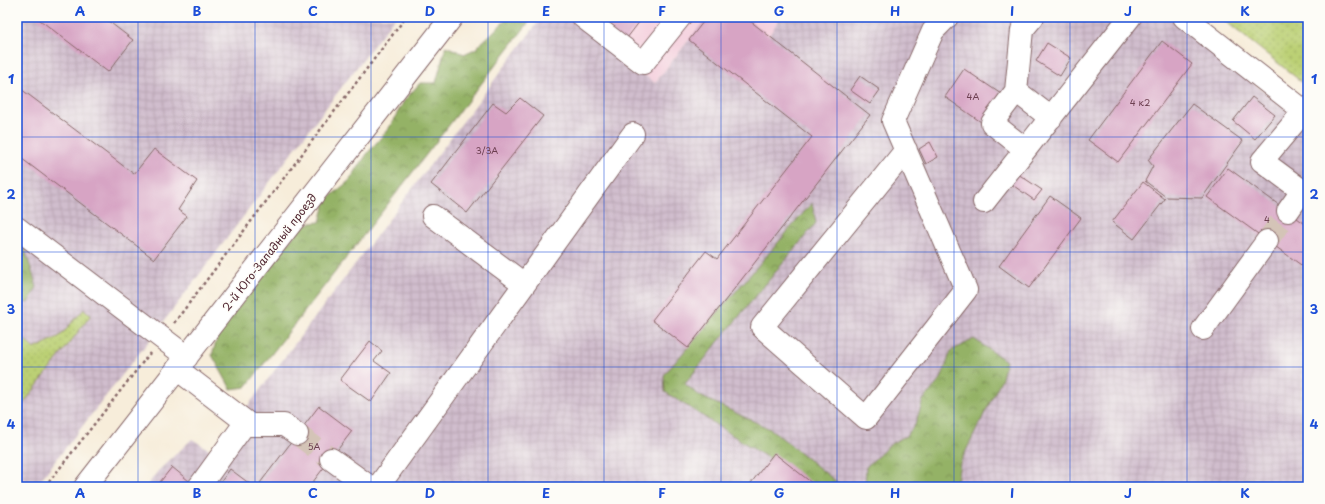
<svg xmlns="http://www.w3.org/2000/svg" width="1325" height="504" viewBox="0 0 1325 504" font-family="'Playpen Sans',sans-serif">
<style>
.built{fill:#f4cfdd}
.industrial{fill:url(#industrial-grid)}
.grass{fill:url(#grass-dots);stroke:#827850}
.forest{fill:url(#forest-crowns);stroke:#6f6848}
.building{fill:#d7a4c4}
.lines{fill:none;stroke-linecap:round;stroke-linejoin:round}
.minor-tunnel{stroke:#d4c4b7;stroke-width:22;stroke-dasharray:22 11;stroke-linecap:butt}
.minor-casing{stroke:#876768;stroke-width:24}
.path{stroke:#876768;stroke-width:2.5;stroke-dasharray:3 3;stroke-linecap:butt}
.minor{stroke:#fff;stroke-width:22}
.grid{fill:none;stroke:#1d4ed8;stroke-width:1;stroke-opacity:0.55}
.labels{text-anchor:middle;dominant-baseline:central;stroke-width:3;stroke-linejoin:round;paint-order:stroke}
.number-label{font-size:9px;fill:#6d4051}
.street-label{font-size:11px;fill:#4a1f2b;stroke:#fdfcf7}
.neatline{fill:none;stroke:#1d4ed8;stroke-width:1.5}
.grid-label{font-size:13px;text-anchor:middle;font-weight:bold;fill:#1d4ed8}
</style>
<defs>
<pattern id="industrial-grid" width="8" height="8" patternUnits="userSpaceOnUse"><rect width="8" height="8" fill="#d0bdcd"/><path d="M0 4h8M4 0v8" fill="none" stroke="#b4a2b0"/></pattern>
<pattern id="grass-dots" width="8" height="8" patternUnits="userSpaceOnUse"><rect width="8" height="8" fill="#bbd075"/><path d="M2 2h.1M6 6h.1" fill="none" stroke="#a2b265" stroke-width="1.8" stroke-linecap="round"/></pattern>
<pattern id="forest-crowns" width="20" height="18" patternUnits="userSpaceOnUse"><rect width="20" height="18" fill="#94b266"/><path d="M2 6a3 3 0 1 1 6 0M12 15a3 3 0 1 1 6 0" fill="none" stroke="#7b9054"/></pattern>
</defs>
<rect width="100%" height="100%" fill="#fdfcf7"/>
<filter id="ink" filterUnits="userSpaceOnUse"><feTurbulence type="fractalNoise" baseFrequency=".025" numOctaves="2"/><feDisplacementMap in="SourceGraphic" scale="8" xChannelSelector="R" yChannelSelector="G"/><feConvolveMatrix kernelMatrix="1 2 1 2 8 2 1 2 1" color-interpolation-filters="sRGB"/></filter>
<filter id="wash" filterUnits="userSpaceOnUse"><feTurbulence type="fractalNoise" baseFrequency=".012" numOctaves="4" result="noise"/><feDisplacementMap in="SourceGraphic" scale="16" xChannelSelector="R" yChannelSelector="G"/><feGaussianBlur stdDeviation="0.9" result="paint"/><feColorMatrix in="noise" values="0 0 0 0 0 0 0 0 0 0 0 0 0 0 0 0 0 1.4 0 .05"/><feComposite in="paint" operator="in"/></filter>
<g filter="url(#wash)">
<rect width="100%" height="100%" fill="#f7edda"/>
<path class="built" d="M 566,17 L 707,17 L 655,83 Z
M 745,17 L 780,17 L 769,36 Z"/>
<path class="industrial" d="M 17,17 L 395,17 L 155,333 L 35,487 L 17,487 Z
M 542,17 L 566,17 L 655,83 L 707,17 L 769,36 L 780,17 L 1169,17 L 1308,126 L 1308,487 L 146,487 L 158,471 L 192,439 L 213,452 Z"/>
<path class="grass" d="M 1220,17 L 1308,17 L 1308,87 Z
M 84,309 L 91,315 L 17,412 L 17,348 L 24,339 L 34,349 L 60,336 Z
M 1247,479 L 1268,483 L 1272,487 L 1229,487 Z"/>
<path class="forest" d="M 509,17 L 533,17 L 246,387 L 231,389 L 212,355 L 219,332 L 303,224 L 320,222 L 326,200 L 349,181 L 367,154 L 389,128 L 404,101 L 420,83 L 436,83 L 446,46 L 464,54 L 475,49 Z
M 812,203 L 816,223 L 718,342 L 685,384 L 700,396 L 772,430 L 843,487 L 813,487 L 665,392 L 664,375 Z
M 17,239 L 23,244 L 37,287 L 28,303 L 17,301 Z
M 974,339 L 1006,361 L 1002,378 L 960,463 L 956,487 L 865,487 L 866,467 L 892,443 L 906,436 L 915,425 L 923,400 L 941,379 L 951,351 Z"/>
<g id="blocks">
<path class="building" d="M 36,17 L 103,17 L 133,40 L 108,72 Z
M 592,17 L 643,17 L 624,42 Z
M 707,17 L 745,17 L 870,115 L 688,348 L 652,320 L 706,251 L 717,259 L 812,137 L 689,40 Z
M 1162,41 L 1192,64 L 1118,162 L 1088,140 Z
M 1047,43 L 1071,58 L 1060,76 L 1036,61 Z
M 964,69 L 1001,94 L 981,122 L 945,97 Z
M 860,76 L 880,90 L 870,104 L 850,90 Z
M 17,86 L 134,174 L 154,149 L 197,181 L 178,210 L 187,216 L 154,259 L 17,155 Z
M 1252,97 L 1275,115 L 1255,139 L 1233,121 Z
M 520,98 L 543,116 L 467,213 L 431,184 L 493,103 L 506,112 Z
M 1192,104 L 1243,141 L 1202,198 L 1166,197 L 1145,181 L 1153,166 L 1148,160 Z
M 930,142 L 938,157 L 926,164 L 919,149 Z
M 1228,168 L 1308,226 L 1308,270 L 1207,197 Z
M 1018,174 L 1042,190 L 1034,200 L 1011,184 Z
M 1143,182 L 1165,199 L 1134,239 L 1112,222 Z
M 1050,196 L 1081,218 L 1029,288 L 999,266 Z
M 370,341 L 382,351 L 374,361 L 391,373 L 371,402 L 340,380 Z
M 319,406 L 352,431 L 309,487 L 266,487 L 260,483 Z
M 774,453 L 817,487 L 748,487 Z
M 172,467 L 189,481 L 184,487 L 156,487 Z
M 230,469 L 254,487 L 219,487 L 218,486 Z"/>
</g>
</g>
<g filter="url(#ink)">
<use href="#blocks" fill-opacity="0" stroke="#876768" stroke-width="1"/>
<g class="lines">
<path class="minor-tunnel" d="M 1267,241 L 1288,211
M 297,434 L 331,459"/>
<g class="minor-casing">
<path id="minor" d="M 583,17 L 643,63 L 680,17
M 1184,17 L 1308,114
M 1016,91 L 1051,118
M 1304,111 L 1262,161 L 1308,195
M 1025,149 L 992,123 L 1016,91 L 1022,30 L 1033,17
M 906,150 L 762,327 L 866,418 L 966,290 L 893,121 L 933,31 L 947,17
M 984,202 L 1130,17
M 1288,211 L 1302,191
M 433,216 L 524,284
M 17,228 L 187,357
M 1203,329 L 1267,241
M 177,369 L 250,425 L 284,425 L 297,434
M 331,459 L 370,487
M 85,487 L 452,17
M 199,487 L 246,422
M 378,487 L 633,134"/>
</g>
<path class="path" d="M 174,323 L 406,17
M 45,487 L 150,353"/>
<use href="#minor" class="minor"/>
</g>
</g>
<path class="grid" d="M 138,17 L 138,487M 255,17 L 255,487M 371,17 L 371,487M 488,17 L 488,487M 604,17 L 604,487M 721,17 L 721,487M 837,17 L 837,487M 954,17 L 954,487M 1070,17 L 1070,487M 1187,17 L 1187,487M 17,137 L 1308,137M 17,252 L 1308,252M 17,367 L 1308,367"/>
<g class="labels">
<g class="number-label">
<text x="973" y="96">4А</text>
<text x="1140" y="102">4 к2</text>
<text x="487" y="150">3/3А</text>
<text x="1267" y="219">4</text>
<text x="314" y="446">5А</text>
</g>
<g class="street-label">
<text transform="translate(269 252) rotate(-52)">2-й Юго-Западный проезд</text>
</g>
</g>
<rect width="1325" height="504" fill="none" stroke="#fdfcf7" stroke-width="44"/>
<rect x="22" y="22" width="1281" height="460" class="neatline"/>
<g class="grid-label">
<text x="80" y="16">A</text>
<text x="197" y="16">B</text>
<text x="313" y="16">C</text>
<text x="430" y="16">D</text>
<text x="546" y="16">E</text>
<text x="662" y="16">F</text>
<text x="779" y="16">G</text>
<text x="895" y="16">H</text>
<text x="1012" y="16">I</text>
<text x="1128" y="16">J</text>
<text x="1245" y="16">K</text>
<text x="11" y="84">1</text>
<text x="1314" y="84">1</text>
<text x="11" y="199">2</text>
<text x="1314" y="199">2</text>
<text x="11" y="314">3</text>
<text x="1314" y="314">3</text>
<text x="11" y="429">4</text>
<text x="1314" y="429">4</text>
<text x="80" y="498">A</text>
<text x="197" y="498">B</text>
<text x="313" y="498">C</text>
<text x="430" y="498">D</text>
<text x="546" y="498">E</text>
<text x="662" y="498">F</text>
<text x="779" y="498">G</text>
<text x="895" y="498">H</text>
<text x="1012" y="498">I</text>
<text x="1128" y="498">J</text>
<text x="1245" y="498">K</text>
</g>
</svg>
